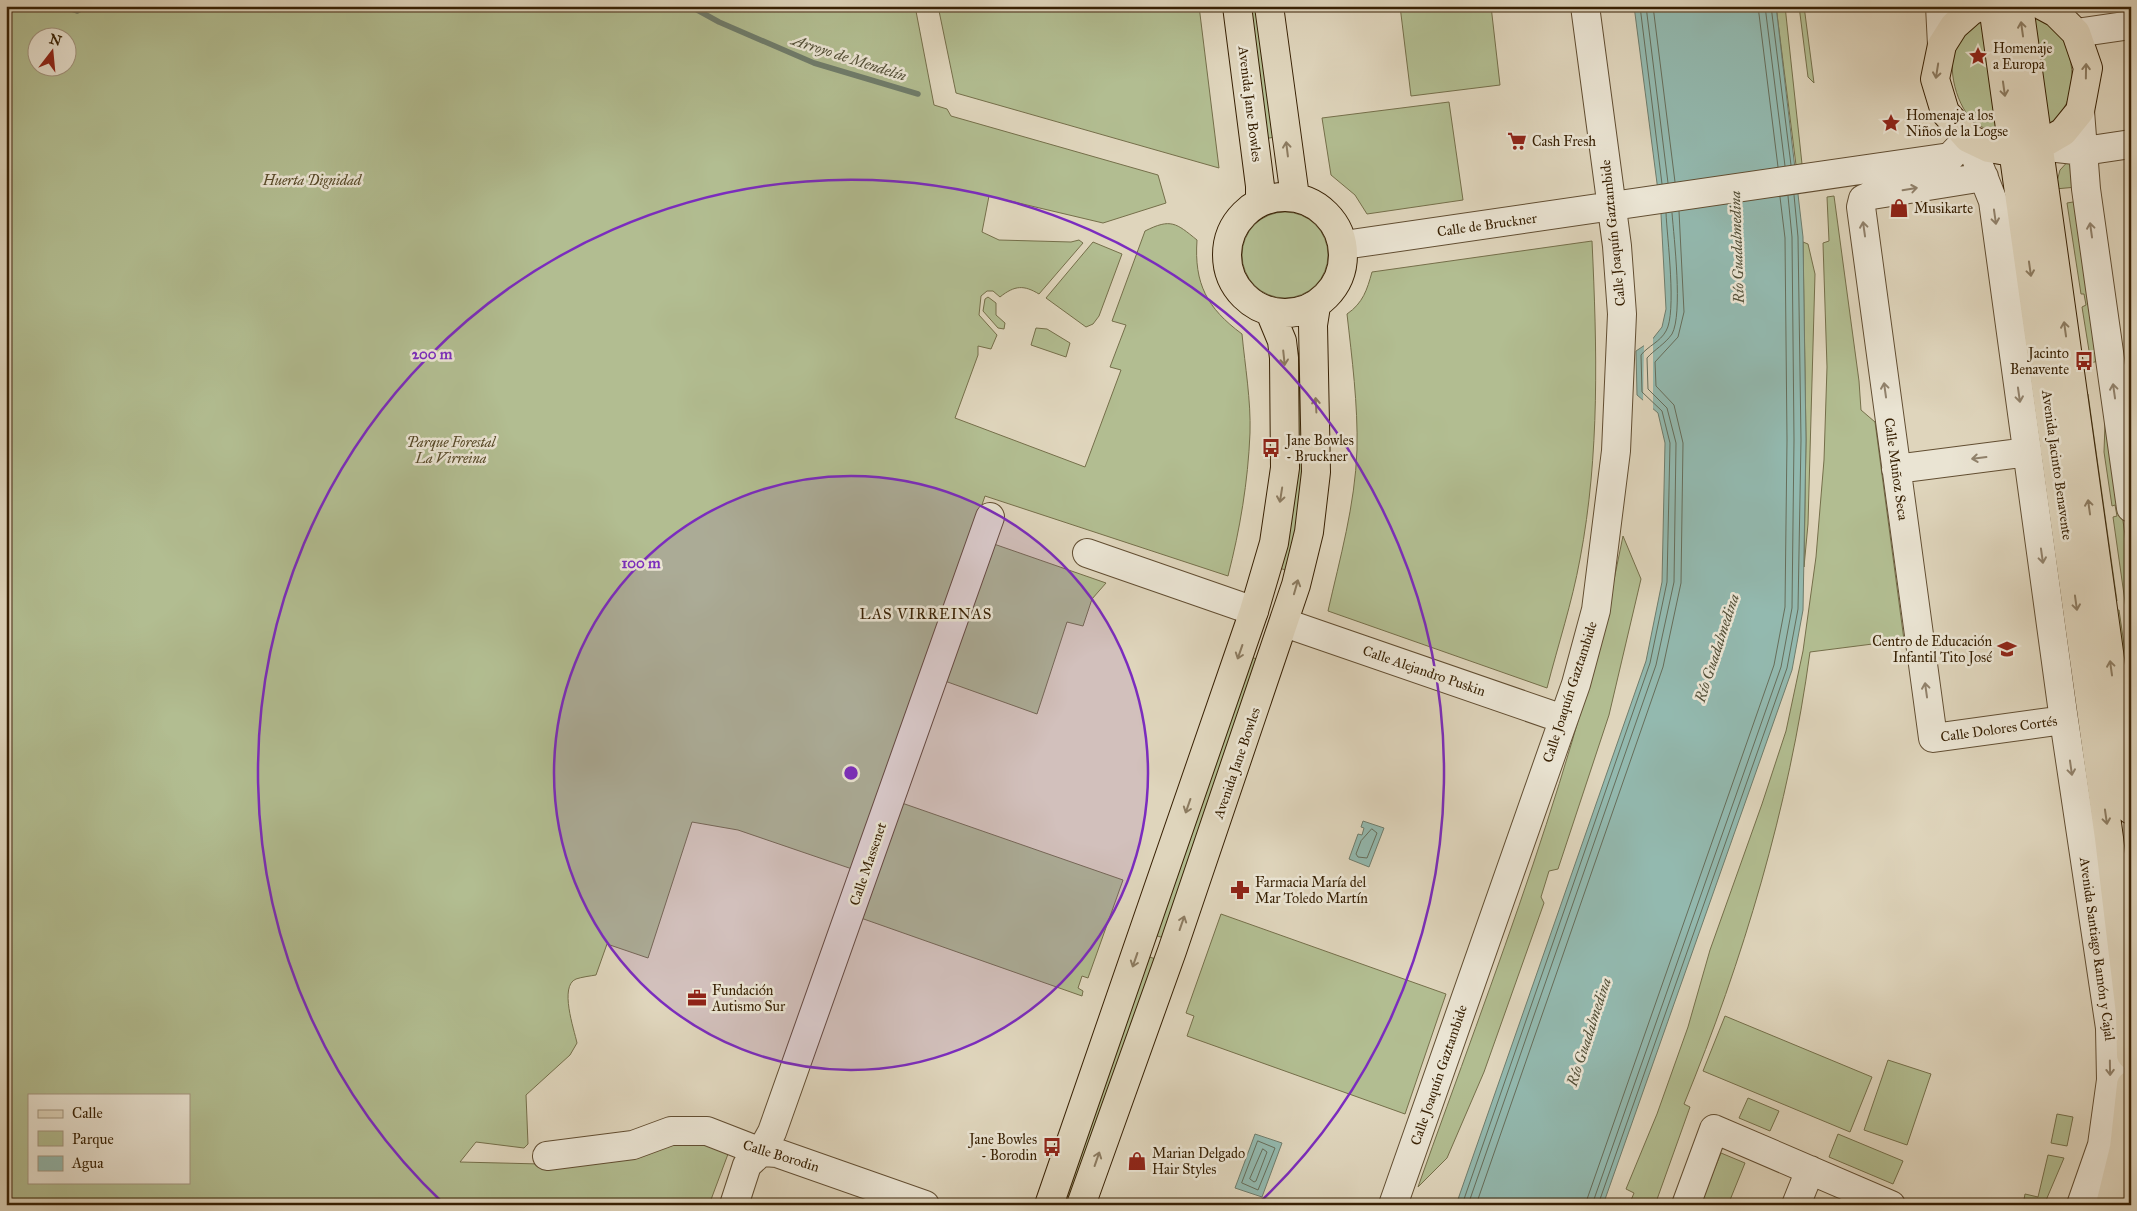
<svg xmlns="http://www.w3.org/2000/svg" width="2137" height="1211" viewBox="0 0 2137 1211" font-family="'IM FELL Great Primer',serif">
<style>
.green{fill:#b2bd91;stroke:#756f4a;fill-rule:evenodd}
.water{fill:#93b9af;stroke:#6f7c6b}
.pier{fill:#dfd5bc}
.lines{fill:none;stroke-linecap:round;stroke-linejoin:round}
.shore{stroke:#666d5a;stroke-width:1}
.stream{stroke:#6f7c6b;stroke-width:5.5}
.minor-casing{stroke:#624e32;stroke-width:30}
.major-casing{stroke:#382104;stroke-width:30}
.minor{stroke:#eae4d3;stroke-width:28}
.major{stroke:#dfd5bc;stroke-width:28}
.oneway{stroke:#8c7b60}
.oneway2{stroke:#91826c}
.ring{fill:none;stroke:#7b2cbf;stroke-width:2.5}
.labels{text-anchor:middle;dominant-baseline:central;stroke-width:5;stroke-linejoin:round;paint-order:stroke}
.poi-label{font-size:14px;fill:#382104;stroke:#eae4d3;text-anchor:start}
.street-label{font-size:14px;fill:#382104;stroke:#eae4d3}
.park-label{font-size:14px;font-style:italic;fill:#564827;stroke:#eae4d3}
.water-label{font-size:15px;font-style:italic;fill:#534f37;stroke:#eae4d3}
.neighbourhood-label{font-size:15px;letter-spacing:1px;fill:#382104;stroke:#eae4d3}
.centre{fill:#7b2cbf;stroke:#eae4d3;stroke-width:2.5}
.ring-label{font-size:15px;text-anchor:middle;font-weight:bold;fill:#7b2cbf;stroke:#eae4d3;stroke-width:5;stroke-linejoin:round;paint-order:stroke}
</style>
<rect width="100%" height="100%" fill="#dfd5bc"/>
<filter id="stains"><feTurbulence type="fractalNoise" baseFrequency=".004" numOctaves="4"/><feColorMatrix values="0 0 0 0 .2 0 0 0 0 .09 0 0 0 0 .02 0 0 0 .5 -.17"/></filter>
<radialGradient id="worn" r=".72"><stop offset=".6" stop-color="#630" stop-opacity="0"/><stop offset="1" stop-color="#630" stop-opacity=".3"/></radialGradient>
<path class="green" d="M 6,6 L 915,6 L 934,105 L 947,109 L 951,116 L 1158,175 L 1166,203 L 1103,223 L 989,196 L 982,232 L 999,240 L 1071,242 L 1079,240 L 1083,243 L 1039,294 C 1024,285 1015,285 1000,297 L 993,291 L 987,291 L 981,296 L 979,315 L 997,335 L 991,349 L 978,346 L 978,355 L 955,418 L 1085,467 L 1121,370 L 1110,367 L 1126,325 L 1112,321 L 1145,231 C 1171,218 1176,223 1197,240 C 1194,284 1207,308 1242,334 C 1245,366 1251,400 1250,433 C 1248,482 1240,529 1228,576 L 985,496 L 855,870 L 738,830 L 692,822 L 648,958 L 607,944 L 596,975 C 590,976 582,977 576,979 C 559,986 574,1029 577,1043 L 570,1055 L 526,1095 L 528,1144 L 524,1148 L 476,1142 L 460,1162 L 581,1165 L 666,1140 L 731,1146 L 709,1205 L 6,1205 ZM 38,38 L 68,38 L 68,68 L 38,68 ZM 29,1095 L 189,1095 L 189,1182 L 29,1182 Z
M 938,6 L 1199,6 L 1219,168 L 956,93 Z
M 1248,6 L 1259,6 L 1275,137 L 1264,139 Z
M 1400,6 L 1491,6 L 1500,85 L 1411,96 Z
M 1776,6 L 1785,6 L 1802,164 L 1796,165 Z
M 1799,6 L 1804,6 L 1814,83 L 1808,77 Z
M 2029,10 L 2063,32 C 2074,68 2080,95 2051,125 L 2047,125 Z
M 1984,18 L 1998,120 L 1994,131 C 1987,129 1979,127 1973,121 C 1954,102 1945,61 1959,37 C 1964,29 1976,23 1984,18 Z
M 1449,102 L 1463,200 L 1367,214 L 1355,195 L 1331,175 L 1322,118 Z
M 2072,157 L 2077,187 L 2055,189 L 2060,170 Z
M 1834,196 L 1859,381 L 1861,410 L 1875,422 L 1904,640 L 1810,652 C 1789,807 1743,960 1684,1104 L 1690,1107 L 1655,1205 L 1629,1205 L 1634,1193 L 1626,1189 L 1657,1114 L 1688,1027 L 1710,950 L 1762,804 L 1786,731 L 1803,651 L 1816,557 L 1824,460 L 1827,367 L 1823,243 L 1829,241 L 1827,197 Z
M 2079,201 L 2101,360 L 2091,363 L 2082,307 L 2086,305 L 2084,294 L 2081,294 L 2067,203 Z
M1242 255a43 43 0 1 1 86 0a43 43 0 1 1-86 0Z
M 1592,241 C 1597,348 1600,454 1580,559 C 1572,603 1558,645 1547,688 L 1328,611 C 1340,558 1355,505 1357,450 C 1358,404 1352,359 1347,314 C 1363,303 1367,290 1372,272 Z
M 1093,242 L 1122,254 L 1099,316 L 1093,324 L 1086,327 L 1046,298 Z
M 1803,242 L 1808,244 L 1815,274 L 1808,524 L 1804,567 L 1806,440 Z
M 988,297 L 996,303 L 996,315 L 1005,323 L 1004,329 L 998,328 L 983,311 L 985,299 Z
M 1036,328 L 1047,329 L 1070,343 L 1066,357 L 1031,345 Z
M 1303,365 L 1307,455 L 1289,571 L 1279,568 L 1292,366 Z
M 2088,394 L 2117,601 L 2115,602 L 2116,610 L 2119,610 L 2131,692 L 2131,744 L 2083,395 Z
M 2105,423 L 2109,423 L 2131,577 L 2131,644 L 2113,517 L 2117,516 L 2115,505 L 2112,506 L 2104,452 Z
M 1623,536 L 1641,579 L 1609,715 L 1558,869 L 1549,871 L 1541,897 L 1544,903 L 1484,1072 L 1447,1158 L 1418,1187 C 1494,973 1580,759 1623,536 Z
M 991,543 L 1106,583 L 1092,599 L 1083,626 L 1067,622 L 1037,714 L 942,680 Z
M 1250,657 L 1261,660 L 1164,938 L 1154,935 Z
M 899,802 L 1123,880 L 1088,978 L 1082,976 L 1078,988 L 1083,991 L 1082,996 L 858,917 Z
M 1221,914 L 1446,994 L 1405,1114 L 1187,1036 L 1194,1016 L 1186,1013 Z
M 1146,956 L 1156,959 L 1070,1205 L 1059,1205 Z
M 1725,1016 L 1872,1077 L 1850,1132 L 1703,1071 Z
M 1888,1060 L 1931,1074 L 1907,1145 L 1864,1130 Z
M 1748,1098 L 1779,1111 L 1770,1131 L 1739,1118 Z
M 2057,1114 L 2073,1117 L 2067,1146 L 2051,1143 Z
M 1838,1134 L 1903,1161 L 1893,1184 L 1829,1157 Z
M 1721,1153 L 1745,1163 L 1728,1205 L 1702,1205 L 1700,1204 Z
M 2048,1155 L 2064,1158 L 2044,1205 L 2023,1205 L 2025,1194 L 2038,1197 Z"/>
<path class="water" d="M 1634,6 L 1776,6 L 1803,237 L 1806,440 L 1803,610 L 1792,670 L 1603,1205 L 1456,1205 L 1646,661 L 1662,582 L 1665,443 L 1658,413 L 1637,395 L 1636,351 L 1651,341 L 1662,327 L 1666,309 L 1661,214 Z
M 1363,821 L 1384,828 L 1369,867 L 1349,859 L 1358,834 L 1362,835 L 1364,828 L 1361,827 Z
M 1255,1134 L 1282,1143 L 1262,1197 L 1235,1188 Z"/>
<path class="pier" d="M 1653,335 L 1653,412 L 1643,404 L 1644,343 Z"/>
<g class="lines">
<path class="shore" d="M 1640,6 L 1662,184
M 1646,6 L 1668,183
M 1653,6 L 1675,182
M 1758,6 L 1778,167
M 1765,6 L 1785,166
M 1771,6 L 1791,165
M 1372,829 L 1377,833 L 1367,858 L 1358,857 L 1356,854 L 1361,841 Z
M 1258,1141 L 1275,1148 L 1258,1190 L 1242,1183 Z
M 1263,1149 L 1267,1152 L 1256,1181 L 1254,1182 L 1250,1179 Z
M 1462,1205 L 1650,663 L 1667,582 L 1670,443 L 1662,411 L 1642,392 L 1641,355 C 1648,346 1660,342 1666,331 C 1677,313 1667,237 1666,213
M 1468,1205 L 1656,665 L 1674,582 L 1676,443 L 1667,408 L 1648,389 L 1647,358 C 1654,350 1665,344 1672,334 C 1683,314 1674,238 1672,213
M 1476,1205 L 1663,667 L 1681,583 L 1683,443 L 1674,405 L 1656,386 L 1655,362 L 1678,337 L 1684,312 L 1679,211
M 1585,1205 L 1774,665 L 1785,607 L 1787,440 L 1785,238 L 1780,197
M 1592,1205 L 1781,667 L 1792,608 L 1794,440 L 1792,237 L 1788,196
M 1598,1205 L 1787,668 L 1798,609 L 1801,440 L 1798,237 L 1794,195"/>
<path class="stream" d="M 63,6 L 77,11 L 86,6
M 690,6 L 719,22 L 814,63 L 918,94"/>
<g class="minor-casing">
<path id="minor" d="M 1940,6 L 1942,45
M 2076,33 L 2131,25
M 2080,111 L 2086,189 L 2131,508
M 2039,146 L 2084,151 L 2131,144
M 1984,177 L 1872,195 L 1863,199 L 1861,207 L 1933,738 L 2064,720
M 1344,245 L 1950,157 L 1968,138 L 1993,201 L 2063,713 L 2110,1028 L 2111,1080 L 2102,1145 L 2081,1205
M 1896,469 L 2028,452
M 1087,553 L 1254,611
M 1285,623 L 1563,719
M 547,1156 L 633,1145 L 671,1131 L 707,1131 L 761,1152 L 777,1153 L 925,1205
M 734,1205 L 747,1165 L 761,1152 L 772,1132 L 990,517
M 1393,1205 L 1576,684 L 1596,610 L 1616,451 L 1622,314 L 1617,246 L 1585,6
M 1686,1205 L 1714,1129 L 1891,1205
M 1796,1205 L 1810,1170"/>
</g>
<g class="major-casing">
<path id="major" d="M 1237,6 L 1260,186 L 1260,202
M 1269,6 L 1295,197
M 1981,6 L 1971,11 L 1954,26 L 1942,45 L 1935,79 L 1945,112 L 1968,138 L 1989,148 L 2012,152 L 2039,146 L 2063,132 L 2080,111 L 2088,68 L 2076,33 L 2056,13 L 2043,6
M 1993,6 L 2109,838 L 2130,1013 L 2131,1055
M 2019,6 L 2131,810
M1227 255a58 58 0 1 1 116 0a58 58 0 1 1-116 0Z
M 1049,1205 L 1254,611 L 1274,543 L 1285,468 L 1284,358 L 1282,341 L 1270,312
M 1081,1205 L 1172,951 L 1296,585 L 1309,532 L 1316,472 L 1313,325 L 1316,306
M 2110,1205 L 2124,1148 L 2131,1085"/>
</g>
<use href="#minor" class="minor"/>
<use href="#major" class="major"/>
</g>
<defs><path id="oneway-shaft" d="M-6 0H5M1.5-3L5.5 0L1.5 3" fill="none" stroke-width="1.6" stroke-linecap="round" stroke-linejoin="round" transform="scale(1.25)"/></defs>
<g class="oneway">
<use href="#oneway-shaft" transform="translate(2022 29) rotate(-98)"/>
<use href="#oneway-shaft" transform="translate(1937 71) rotate(99)"/>
<use href="#oneway-shaft" transform="translate(2086 71) rotate(-89)"/>
<use href="#oneway-shaft" transform="translate(2004 89) rotate(82)"/>
<use href="#oneway-shaft" transform="translate(1287 149) rotate(-97)"/>
<use href="#oneway-shaft" transform="translate(2030 269) rotate(82)"/>
<use href="#oneway-shaft" transform="translate(2065 329) rotate(-98)"/>
<use href="#oneway-shaft" transform="translate(1284 358) rotate(84)"/>
<use href="#oneway-shaft" transform="translate(1316 405) rotate(-93)"/>
<use href="#oneway-shaft" transform="translate(1281 495) rotate(99)"/>
<use href="#oneway-shaft" transform="translate(2089 507) rotate(-98)"/>
<use href="#oneway-shaft" transform="translate(1296 587) rotate(-74)"/>
<use href="#oneway-shaft" transform="translate(2076 603) rotate(82)"/>
<use href="#oneway-shaft" transform="translate(1240 652) rotate(109)"/>
<use href="#oneway-shaft" transform="translate(2111 668) rotate(-98)"/>
<use href="#oneway-shaft" transform="translate(1188 806) rotate(109)"/>
<use href="#oneway-shaft" transform="translate(2106 817) rotate(82)"/>
<use href="#oneway-shaft" transform="translate(1182 923) rotate(-71)"/>
<use href="#oneway-shaft" transform="translate(1135 960) rotate(109)"/>
<use href="#oneway-shaft" transform="translate(1097 1159) rotate(-71)"/>
</g>
<g class="oneway2">
<use href="#oneway-shaft" transform="translate(1910 189) rotate(-9)"/>
<use href="#oneway-shaft" transform="translate(1995 217) rotate(82)"/>
<use href="#oneway-shaft" transform="translate(1864 229) rotate(-98)"/>
<use href="#oneway-shaft" transform="translate(2091 230) rotate(-98)"/>
<use href="#oneway-shaft" transform="translate(1885 390) rotate(-98)"/>
<use href="#oneway-shaft" transform="translate(2114 391) rotate(-98)"/>
<use href="#oneway-shaft" transform="translate(2019 395) rotate(82)"/>
<use href="#oneway-shaft" transform="translate(1979 458) rotate(173)"/>
<use href="#oneway-shaft" transform="translate(2042 556) rotate(82)"/>
<use href="#oneway-shaft" transform="translate(1926 690) rotate(-98)"/>
<use href="#oneway-shaft" transform="translate(2071 768) rotate(82)"/>
<use href="#oneway-shaft" transform="translate(2110 1068) rotate(89)"/>
</g>
<circle cx="851" cy="773" r="297" fill="#7b2cbf" fill-opacity=".12"/>
<g class="ring">
<circle cx="851" cy="773" r="297"/>
<path d="M443 1203A593 593 0 1 1 1259 1203"/>
</g>
<defs>
<g id="sight-bare" transform="scale(1.5)"><path d="M0-6L1.8-2.2L6-1.7L2.9 1.2L3.7 5.4L0 3.3L-3.7 5.4L-2.9 1.2L-6-1.7L-1.8-2.2Z" fill="#8f2418" stroke="#eae4d3" stroke-width="2.5" paint-order="stroke"/></g>
<g id="supermarket-bare" transform="scale(1.5)"><path d="M-6-5.5h2.5l.6 2H6L4.5 2H-2.5L-4.4-4H-6ZM-1.5 3.2a1.3 1.3 0 1 0 .1 0ZM3 3.2a1.3 1.3 0 1 0 .1 0Z" fill="#8f2418" stroke="#eae4d3" stroke-width="2.5" paint-order="stroke"/></g>
<g id="shop-bare" transform="scale(1.5)"><path d="M-5-2.5h2.3a2.7 3.5 0 0 1 5.4 0H5L5.5 6h-11ZM-1.5-2.5h3a1.5 2.3 0 0 0-3 0Z" fill="#8f2418" stroke="#eae4d3" stroke-width="2.5" paint-order="stroke"/></g>
<g id="bus-bare" transform="scale(1.5)"><path d="M-5-6H5V4H4V6H2V4H-2V6H-4V4H-5ZM-3.5-4V0h7V-4ZM-3.5 1.2v1.5H-2V1.2ZM2 1.2v1.5H3.5V1.2Z" fill="#8f2418" stroke="#eae4d3" stroke-width="2.5" paint-order="stroke"/></g>
<g id="school-bare" transform="scale(1.5)"><path d="M0-5L7-2L0 1L-7-2ZM-4 1L0 2.5L4 1V4Q0 6-4 4Z" fill="#8f2418" stroke="#eae4d3" stroke-width="2.5" paint-order="stroke"/></g>
<g id="pharmacy-bare" transform="scale(1.5)"><path d="M-2-6h4v4h4v4h-4v4h-4v-4h-4v-4h4Z" fill="#8f2418" stroke="#eae4d3" stroke-width="2.5" paint-order="stroke"/></g>
<g id="office-bare" transform="scale(1.5)"><path d="M-6-3h4V-5.5h4V-3h4V5H-6ZM-1-4.5V-3h2v-1.5ZM-6 0V1H6V0Z" fill="#8f2418" stroke="#eae4d3" stroke-width="2.5" paint-order="stroke"/></g>
</defs>
<g fill-rule="evenodd">
<use href="#sight-bare" x="1978" y="56"/>
<use href="#sight-bare" x="1891" y="123"/>
<use href="#supermarket-bare" x="1517" y="141"/>
<use href="#shop-bare" x="1899" y="208"/>
<use href="#bus-bare" x="2084" y="361"/>
<use href="#bus-bare" x="1271" y="448"/>
<use href="#school-bare" x="2007" y="649"/>
<use href="#pharmacy-bare" x="1240" y="890"/>
<use href="#office-bare" x="697" y="998"/>
<use href="#bus-bare" x="1052" y="1147"/>
<use href="#shop-bare" x="1137" y="1161"/>
</g>
<g class="labels">
<g class="poi-label">
<text x="1993" y="48">Homenaje<tspan x="1993" dy="16">a Europa</tspan></text>
<text x="1906" y="115">Homenaje a los<tspan x="1906" dy="16">Niños de la Logse</tspan></text>
<text x="1532" y="141">Cash Fresh</text>
<text x="1914" y="208">Musikarte</text>
<text x="2069" y="353" text-anchor="end">Jacinto<tspan x="2069" dy="16">Benavente</tspan></text>
<text x="1286" y="440">Jane Bowles<tspan x="1286" dy="16">- Bruckner</tspan></text>
<text x="1992" y="641" text-anchor="end">Centro de Educación<tspan x="1992" dy="16">Infantil Tito José</tspan></text>
<text x="1255" y="882">Farmacia María del<tspan x="1255" dy="16">Mar Toledo Martín</tspan></text>
<text x="712" y="990">Fundación<tspan x="712" dy="16">Autismo Sur</tspan></text>
<text x="1037" y="1139" text-anchor="end">Jane Bowles<tspan x="1037" dy="16">- Borodin</tspan></text>
<text x="1152" y="1153">Marian Delgado<tspan x="1152" dy="16">Hair Styles</tspan></text>
</g>
<g class="street-label">
<text transform="translate(1250 104) rotate(83)">Avenida Jane Bowles</text>
<text transform="translate(1487 225) rotate(-8)">Calle de Bruckner</text>
<text transform="translate(1613 233) rotate(-96)">Calle Joaquín Gaztambide</text>
<text transform="translate(2057 465) rotate(82)">Avenida Jacinto Benavente</text>
<text transform="translate(1896 469) rotate(82)">Calle Muñoz Seca</text>
<text transform="translate(1424 671) rotate(19)">Calle Alejandro Puskin</text>
<text transform="translate(1570 692) rotate(-72)">Calle Joaquín Gaztambide</text>
<text transform="translate(1999 729) rotate(-8)">Calle Dolores Cortés</text>
<text transform="translate(1237 763) rotate(-71)">Avenida Jane Bowles</text>
<text transform="translate(868 864) rotate(-71)">Calle Massenet</text>
<text transform="translate(2097 949) rotate(82)">Avenida Santiago Ramón y Cajal</text>
<text transform="translate(1439 1075) rotate(-71)">Calle Joaquín Gaztambide</text>
<text transform="translate(781 1156) rotate(17)">Calle Borodin</text>
</g>
<g class="park-label">
<text x="312" y="180">Huerta Dignidad</text>
<text x="451" y="442">Parque Forestal<tspan x="451" dy="16">La Virreina</tspan></text>
</g>
<g class="water-label">
<text transform="translate(849 58) rotate(18)">Arroyo de Mendelín</text>
<text transform="translate(1737 247) rotate(-92)">Río Guadalmedina</text>
<text transform="translate(1717 648) rotate(-72)">Río Guadalmedina</text>
<text transform="translate(1589 1032) rotate(-72)">Río Guadalmedina</text>
</g>
<g class="neighbourhood-label">
<text x="926" y="614">LAS VIRREINAS</text>
</g>
</g>
<circle cx="851" cy="773" r="8" class="centre"/>
<g class="ring-label">
<text x="432" y="359">200 m</text>
<text x="641" y="568">100 m</text>
</g>
<rect width="2137" height="1211" fill="none" stroke="#dfd5bc" stroke-width="25"/>
<rect x="8" y="8" width="2122" height="1196" fill="none" stroke="#382104" stroke-width="2.5"/>
<rect x="12" y="12" width="2112" height="1186" fill="none" stroke="#382104"/>
<rect x="28" y="1094" width="162" height="90" fill="#eae4d3" stroke="#a39680"/>
<rect x="38" y="1110" width="25" height="8" fill="#dfd5bc" stroke="#a39680"/>
<text x="72" y="1118" font-size="15" fill="#382104">Calle</text>
<rect x="38" y="1131" width="25" height="15" fill="#b2bd91" stroke="#a39680"/>
<text x="72" y="1144" font-size="15" fill="#382104">Parque</text>
<rect x="38" y="1156" width="25" height="15" fill="#93b9af" stroke="#a39680"/>
<text x="72" y="1168" font-size="15" fill="#382104">Agua</text>
<g transform="translate(52 52) rotate(16)"><circle r="24" fill="#eae4d3" stroke="#a39680"/>
<path d="M0-4L9 19L0 12L-9 19Z" fill="#8f2418"/>
<text y="-8" font-size="14" font-weight="bold" text-anchor="middle" fill="#382104">N</text>
</g>
<rect width="100%" height="100%" filter="url(#stains)"/>
<rect width="100%" height="100%" fill="url(#worn)"/>
</svg>
